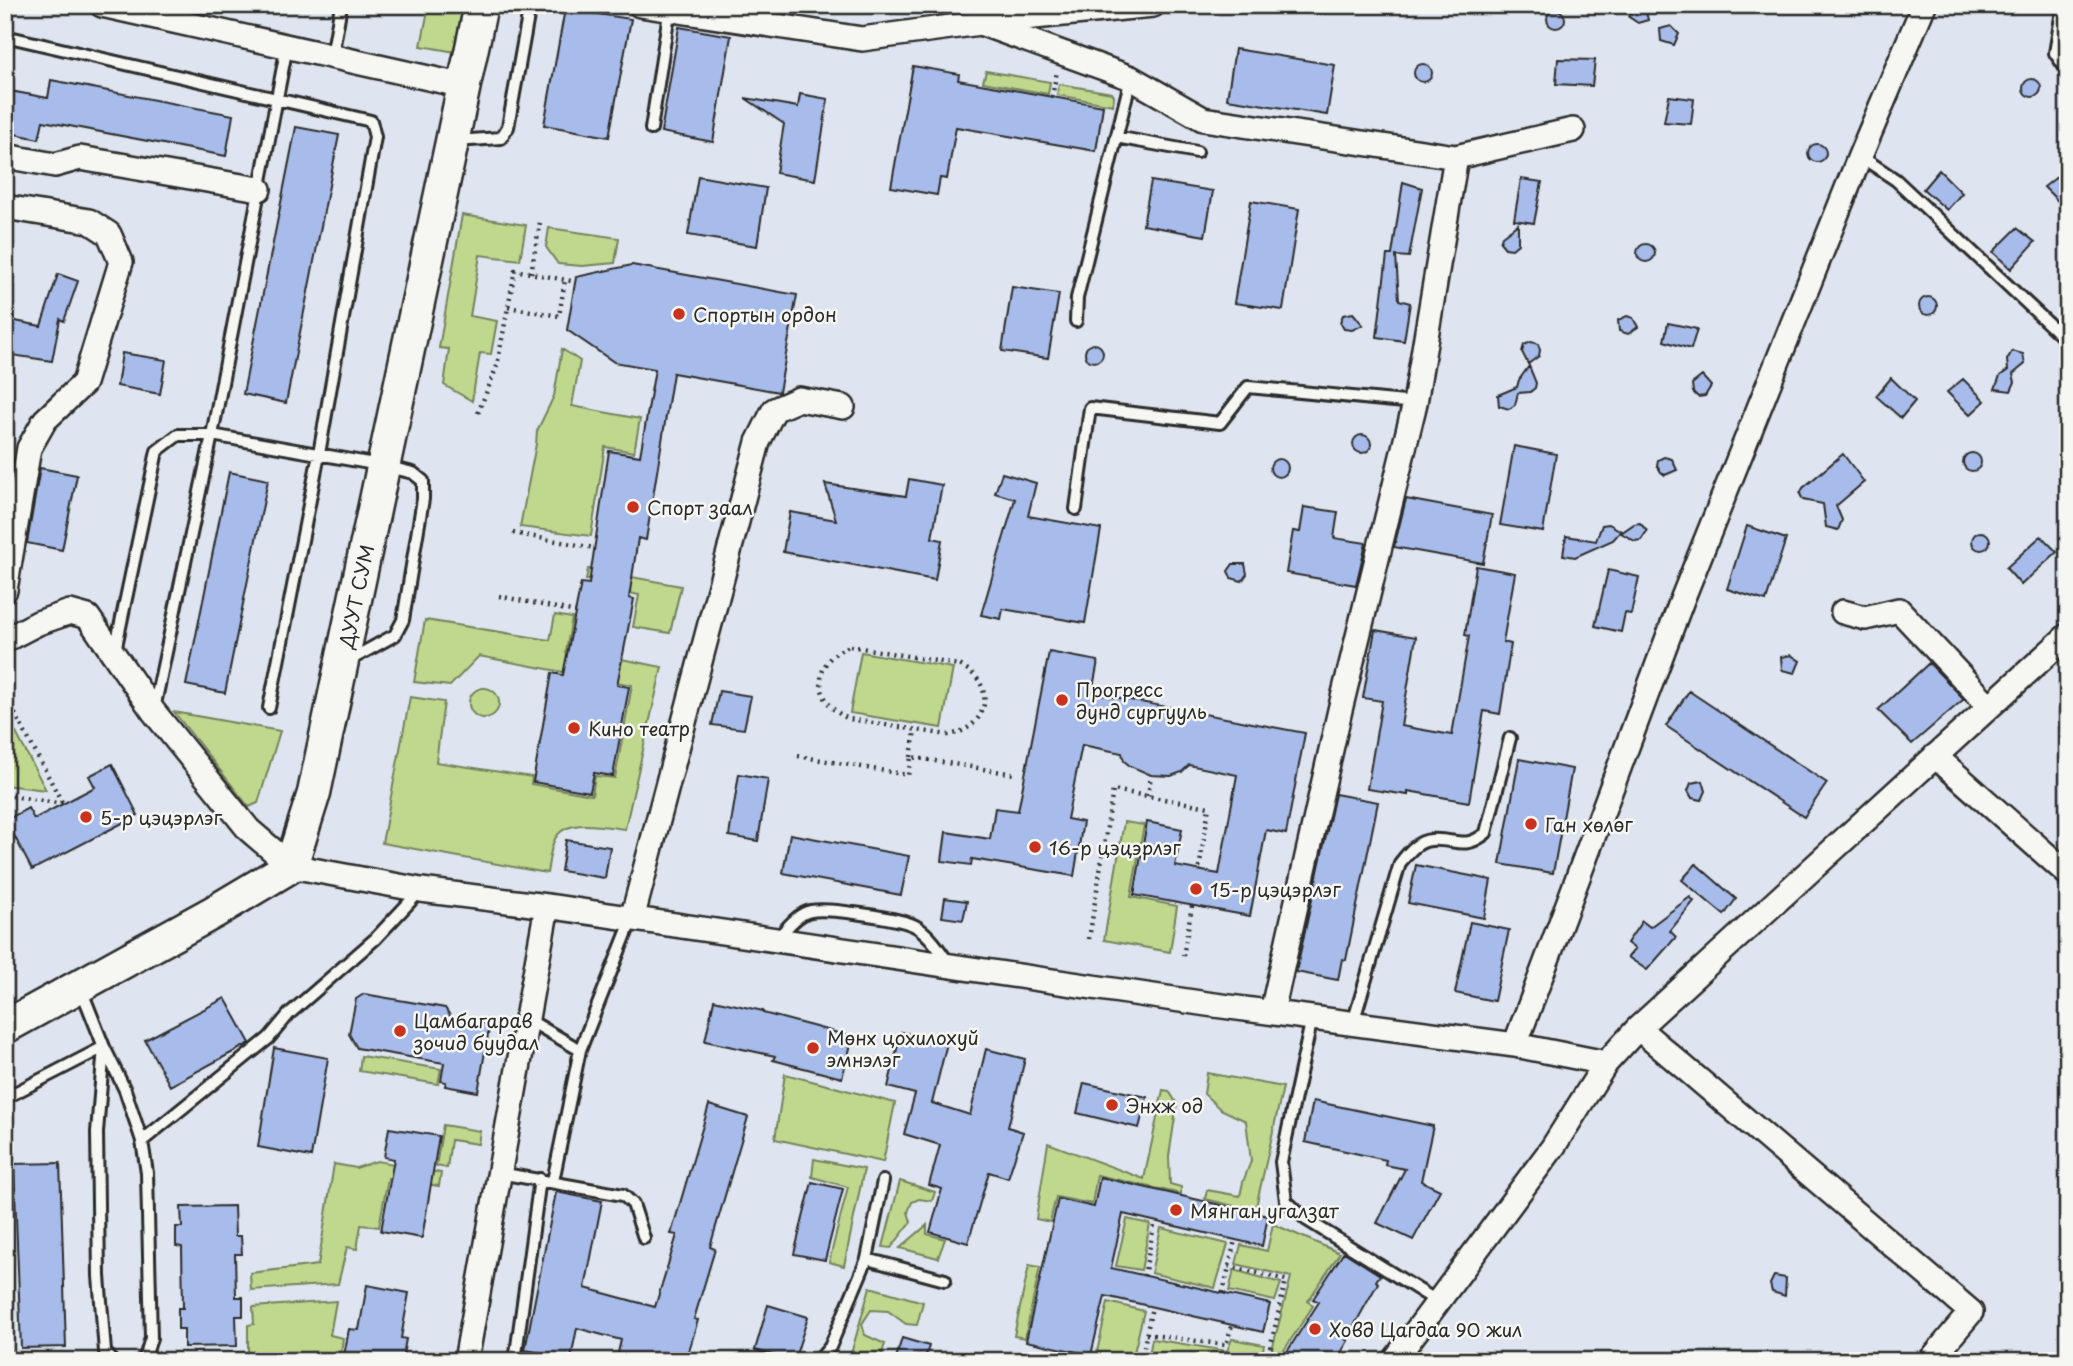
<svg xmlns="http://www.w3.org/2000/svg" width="2073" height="1366" viewBox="0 0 2073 1366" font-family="'Playpen Sans',sans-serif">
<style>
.green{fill:#bfd88e;stroke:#75825c;stroke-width:2}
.building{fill:#a7bcea;stroke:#2b2b2b;stroke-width:2}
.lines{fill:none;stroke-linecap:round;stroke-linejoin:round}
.lane-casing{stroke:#2b2b2b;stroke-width:16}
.street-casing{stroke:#2b2b2b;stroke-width:28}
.secondary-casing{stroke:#2b2b2b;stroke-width:37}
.path{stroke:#2b2b2b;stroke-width:4.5;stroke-dasharray:2 5;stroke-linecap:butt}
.lane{stroke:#f6f6f2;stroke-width:10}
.street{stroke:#f6f6f2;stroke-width:23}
.secondary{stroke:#f6f6f2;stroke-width:32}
.poi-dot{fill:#c8321e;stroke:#f6f6f2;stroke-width:2.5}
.labels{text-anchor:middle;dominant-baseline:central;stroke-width:5;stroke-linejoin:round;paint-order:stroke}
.poi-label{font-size:19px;fill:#2b2b2b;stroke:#f6f6f2;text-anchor:start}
.street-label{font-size:19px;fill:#2b2b2b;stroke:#f6f6f2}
</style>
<rect width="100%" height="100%" fill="#dee5f0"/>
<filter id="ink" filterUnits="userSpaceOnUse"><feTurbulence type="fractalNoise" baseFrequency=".0143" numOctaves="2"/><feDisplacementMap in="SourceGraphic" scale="14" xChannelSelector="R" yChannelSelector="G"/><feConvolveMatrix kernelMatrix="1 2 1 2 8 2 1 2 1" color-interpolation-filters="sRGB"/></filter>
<g filter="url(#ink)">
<path class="green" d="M 429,5 L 465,5 L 456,52 L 421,46 Z
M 986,71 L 1050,82 L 1048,94 L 983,82 Z
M 1059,84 L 1112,93 L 1114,96 L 1113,105 L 1057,95 Z
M 462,215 L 526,225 L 520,260 L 480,255 L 470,316 L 497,321 L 491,354 L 480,353 L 472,401 L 444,385 L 449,349 L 439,348 Z
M 549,228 L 619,238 L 615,263 L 582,266 L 558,264 L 546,247 Z
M 562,349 L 580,361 L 572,406 L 640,419 L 634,452 L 605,447 L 591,536 L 520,527 L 536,444 L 537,431 L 554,396 Z
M 588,569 L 681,586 L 670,633 L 633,627 L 639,595 L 611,589 L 611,585 L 586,580 Z
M 555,615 L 572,618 L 566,652 L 595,658 L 596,654 L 662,667 L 625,829 C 605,827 564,816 554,841 C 550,850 549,863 547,873 L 382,843 L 410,697 L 444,702 L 436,762 L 532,777 L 531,784 L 592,795 L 595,776 L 615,778 L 632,685 L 479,656 L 450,686 L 414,682 L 425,620 L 550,640 Z
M 861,652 L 953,668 L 942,728 L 850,713 Z
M469 703a15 15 0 1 1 30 0a15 15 0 1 1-30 0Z
M 5,712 L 46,790 L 5,785 Z
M 174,712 L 280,731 L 258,803 L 249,807 Z
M 1124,822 L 1144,825 L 1131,897 L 1177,906 L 1170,952 L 1104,940 Z
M 361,1056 L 441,1069 L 438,1084 L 359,1071 Z
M 1207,1073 L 1283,1087 L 1255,1211 L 1205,1199 L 1207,1190 L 1240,1196 L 1243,1182 L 1251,1161 L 1246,1121 L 1220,1109 L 1204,1094 Z
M 785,1074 L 895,1103 L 883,1162 L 775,1139 Z
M 1163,1090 L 1169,1091 L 1177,1104 L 1169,1156 L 1170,1184 L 1181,1187 L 1181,1194 L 1097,1175 L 1092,1204 L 1056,1197 L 1050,1222 L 1036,1219 L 1048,1143 L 1144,1179 Z
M 443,1125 L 480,1131 L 478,1144 L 451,1140 L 447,1168 L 436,1166 Z
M 814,1159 L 864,1169 L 844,1266 L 829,1262 L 848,1187 L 812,1177 Z
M 377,1161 L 441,1173 L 439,1186 L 388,1178 L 379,1227 L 361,1225 L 357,1249 L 347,1247 L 338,1284 L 251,1290 L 250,1273 L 318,1265 L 334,1164 L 356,1168 Z
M 900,1181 L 935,1192 L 932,1201 L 919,1199 L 912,1202 L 908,1212 L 911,1222 L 891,1248 L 883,1247 Z
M 1127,1219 L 1150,1224 L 1141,1270 L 1116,1266 Z
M 1273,1224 L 1340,1253 L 1308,1301 L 1313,1306 L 1277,1361 L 1269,1361 L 1291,1277 L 1236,1264 L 1241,1245 L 1267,1251 Z
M 927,1225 L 927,1234 L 945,1239 L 938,1258 L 900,1248 Z
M 1161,1228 L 1228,1244 L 1215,1288 L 1151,1273 Z
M 5,1248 L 9,1248 L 11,1361 L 5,1361 Z
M 1029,1265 L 1040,1267 L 1025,1338 L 1014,1336 Z
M 1234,1270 L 1281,1283 L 1275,1301 L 1229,1291 Z
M 870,1287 L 923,1302 L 917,1325 L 906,1324 L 888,1311 L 871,1310 L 862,1324 L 865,1335 L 885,1344 L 880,1359 L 883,1361 L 849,1361 Z
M 336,1301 L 330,1335 L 343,1338 L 340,1361 L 236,1361 L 234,1353 L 248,1352 L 248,1325 L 254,1324 L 253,1307 Z
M 1108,1302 L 1144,1311 L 1132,1361 L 1095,1361 Z
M 1152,1339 L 1227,1351 L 1232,1339 L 1264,1345 L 1261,1359 L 1256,1361 L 1148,1361 Z"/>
<path class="building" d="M 1634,5 L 1645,7 L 1648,20 L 1638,23 L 1629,17 Z
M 565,9 L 631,19 L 609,137 L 544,125 Z
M1547 19a9 9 0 1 1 18 0a9 9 0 1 1-18 0Z
M 1671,26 L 1679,34 L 1674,45 L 1661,41 L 1660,29 Z
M 679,27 L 731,36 L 713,142 L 661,132 Z
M 1235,49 L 1335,65 L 1327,115 L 1227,99 Z
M 1558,59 L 1595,60 L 1592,86 L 1556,84 Z
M1414 73a9 9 0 1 1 18 0a9 9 0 1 1-18 0Z
M 913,66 L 959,74 L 958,80 L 1103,106 L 1096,151 L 956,127 L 947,179 L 940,178 L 937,195 L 891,187 Z
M2023 88a9 9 0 1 1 18 0a9 9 0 1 1-18 0Z
M 51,80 L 233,115 L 226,156 L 43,121 L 39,139 L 5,132 L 5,90 L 48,98 Z
M 800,94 L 828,99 L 815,180 L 776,173 L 784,124 L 745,98 L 798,107 Z
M 1669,96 L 1694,99 L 1691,124 L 1664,122 Z
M 296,127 L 339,135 L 286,403 L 243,394 Z
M1808 153a9 9 0 1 1 18 0a9 9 0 1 1-18 0Z
M 2068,168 L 2068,211 L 2044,187 Z
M 1939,170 L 1962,193 L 1947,210 L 1923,189 Z
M 698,176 L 766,188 L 757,246 L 688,235 Z
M 1521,179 L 1542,182 L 1534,223 L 1514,220 Z
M 1151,181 L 1213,191 L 1205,236 L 1143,225 Z
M 1403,182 L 1422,188 L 1409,257 L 1396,256 L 1399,300 L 1410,303 L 1404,341 L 1377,337 L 1387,255 L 1392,255 Z
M 1251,201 L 1299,209 L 1283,310 L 1234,303 Z
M 1518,224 L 1518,244 L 1512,249 L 1505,248 L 1500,242 L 1502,236 Z
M 2017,228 L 2035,242 L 2011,269 L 1993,252 Z
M1637 253a9 9 0 1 1 18 0a9 9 0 1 1-18 0Z
M 632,265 L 797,295 L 779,392 L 673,373 L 646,540 L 638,538 L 629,598 L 634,599 L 617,685 L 629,687 L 613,776 L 594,773 L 590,792 L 533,782 L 552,673 L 563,675 L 581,583 L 589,584 L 609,451 L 640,456 L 655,369 L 614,362 L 567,330 L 576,277 Z
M 58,274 L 78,281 L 64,321 L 60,319 L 52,361 L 5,354 L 5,319 L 41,326 Z
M 1012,287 L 1059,294 L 1048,358 L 1002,351 Z
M1919 306a9 9 0 1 1 18 0a9 9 0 1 1-18 0Z
M 1353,313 L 1363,325 L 1352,330 L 1344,329 L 1340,322 L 1343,315 Z
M 1627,316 L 1633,318 L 1638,327 L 1628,334 L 1619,331 L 1618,320 Z
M 1668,323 L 1697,329 L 1691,349 L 1664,341 Z
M 1531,342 L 1538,344 L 1540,350 L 1539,356 L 1528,364 L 1522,352 L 1524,345 Z
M1085 353a9 9 0 1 1 18 0a9 9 0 1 1-18 0Z
M 2012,351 L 2023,354 L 2025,364 L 2013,374 L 2015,382 L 2011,391 L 1995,389 L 2000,376 L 2008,370 L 2007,360 Z
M 122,353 L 166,360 L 160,394 L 117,386 Z
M 1529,366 L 1536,383 L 1535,388 L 1530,392 L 1518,393 L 1515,405 L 1509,409 L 1499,406 L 1498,395 L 1517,387 L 1519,380 Z
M 1702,376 L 1711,386 L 1705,396 L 1698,397 L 1693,392 L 1692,384 Z
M 1891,378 L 1915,401 L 1901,418 L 1876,396 Z
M 1963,379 L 1985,401 L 1970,415 L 1947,392 Z
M1353 444a9 9 0 1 1 18 0a9 9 0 1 1-18 0Z
M 1514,446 L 1556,454 L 1543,532 L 1500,525 Z
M1963 462a9 9 0 1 1 18 0a9 9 0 1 1-18 0Z
M 1843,454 L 1864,482 L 1836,506 L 1842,520 L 1838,530 L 1826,527 L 1823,504 L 1803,500 L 1800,494 L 1803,488 Z
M 1664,457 L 1672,459 L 1677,470 L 1665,475 L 1661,472 L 1657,465 L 1658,460 Z
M1270 468a9 9 0 1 1 18 0a9 9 0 1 1-18 0Z
M 40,468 L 77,475 L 62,550 L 27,543 Z
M 229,472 L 268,480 L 225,693 L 186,685 Z
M 1002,473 L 1036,483 L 1028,516 L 1101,529 L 1085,623 L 1003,609 L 1001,619 L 981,615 L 1015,499 L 995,493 Z
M 909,479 L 942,485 L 932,538 L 942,540 L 935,580 L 783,552 L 790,512 L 836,520 L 825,484 L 906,496 Z
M 1406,499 L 1492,515 L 1483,563 L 1394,547 Z
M 1304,507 L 1338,512 L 1334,538 L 1366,543 L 1356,585 L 1286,573 L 1293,531 L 1300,532 Z
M 1640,523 L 1647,531 L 1641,540 L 1635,541 L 1621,533 L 1634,524 Z
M 1609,524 L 1621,531 L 1613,540 L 1575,557 L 1563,555 L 1566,536 L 1596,541 L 1602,525 Z
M 1747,526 L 1786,539 L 1766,601 L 1727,589 Z
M1972 541a9 9 0 1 1 18 0a9 9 0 1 1-18 0Z
M 2041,536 L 2057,552 L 2021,585 L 2006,568 Z
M 1233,564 L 1245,564 L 1247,574 L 1242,581 L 1231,578 L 1228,571 Z
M 1476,566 L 1515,573 L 1503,642 L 1511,644 L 1500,714 L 1484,711 L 1469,802 L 1408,791 L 1408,795 L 1367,789 L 1382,701 L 1363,698 L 1375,630 L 1416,637 L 1401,726 L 1452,735 L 1469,636 L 1465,635 Z
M 1608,570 L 1639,577 L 1631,614 L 1625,613 L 1621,632 L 1595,626 Z
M 1049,652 L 1098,661 L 1092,693 L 1305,733 L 1286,834 L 1266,830 L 1250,916 L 1134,895 L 1147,822 L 1182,829 L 1175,866 L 1219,874 L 1237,775 L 1189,765 L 1182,772 L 1171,776 L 1151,775 L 1130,766 L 1124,761 L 1122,753 L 1082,745 L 1067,819 L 1083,822 L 1074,876 L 972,859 L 971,865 L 942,861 L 946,832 L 990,839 L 995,808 L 1018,811 Z
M 1791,655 L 1800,661 L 1795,673 L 1782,670 L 1781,657 Z
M 1929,663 L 1964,699 L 1912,744 L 1878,710 Z
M 719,691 L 751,696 L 744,729 L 712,725 Z
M 1689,691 L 1827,783 L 1804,817 L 1666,726 Z
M 1519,759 L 1572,769 L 1553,873 L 1500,864 Z
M 112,764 L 138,815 L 32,870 L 6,820 L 28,808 L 34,819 L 95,787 L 89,776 Z
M 739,774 L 768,779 L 758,841 L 729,836 Z
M 1703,781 L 1706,791 L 1702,800 L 1692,798 L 1688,791 L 1691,783 Z
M 1335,794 L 1378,802 L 1346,960 L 1342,959 L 1338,980 L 1296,972 Z
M 790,834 L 909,856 L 901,895 L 783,873 Z
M 566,840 L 610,847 L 605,878 L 561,871 Z
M 1696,864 L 1736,899 L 1724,915 L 1682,880 Z
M 1416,865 L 1491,880 L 1484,918 L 1408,903 Z
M 1690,897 L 1694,901 L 1670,931 L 1676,937 L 1647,970 L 1628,957 L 1635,949 L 1627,943 L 1642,921 L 1650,927 Z
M 945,898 L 967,901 L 963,920 L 942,917 Z
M 1470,922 L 1509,930 L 1494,1001 L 1455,993 Z
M 364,994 L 445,1008 L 451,1017 L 484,1023 L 489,1029 L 478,1092 L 445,1086 L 446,1082 L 441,1081 L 444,1063 L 357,1048 L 349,1034 L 356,999 Z
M 225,998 L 250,1043 L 170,1086 L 145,1040 Z
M 714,1000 L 763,1011 L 763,1013 L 853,1037 L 842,1078 L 773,1060 L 775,1056 L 705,1041 Z
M 901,1032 L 947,1043 L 932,1103 L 970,1115 L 986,1049 L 1025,1059 L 1008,1127 L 1023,1132 L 1008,1178 L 989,1172 L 968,1243 L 930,1232 L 942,1189 L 929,1185 L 940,1145 L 904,1134 L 915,1094 L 888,1087 Z
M 274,1048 L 328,1058 L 311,1157 L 258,1147 Z
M 1084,1083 L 1147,1097 L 1139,1128 L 1077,1113 Z
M 1313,1101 L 1433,1126 L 1421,1181 L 1440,1190 L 1413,1240 L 1377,1223 L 1405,1169 L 1385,1165 L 1386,1160 L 1305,1142 Z
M 709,1105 L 748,1117 L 710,1247 L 715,1249 L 694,1319 L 698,1320 L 686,1361 L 616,1361 L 621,1340 L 577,1328 L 571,1358 L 525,1350 L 556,1192 L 602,1201 L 585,1288 L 655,1307 L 677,1235 L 671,1234 Z
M 389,1128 L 439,1136 L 422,1238 L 381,1231 L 394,1159 L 384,1157 Z
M 60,1163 L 66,1347 L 21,1348 L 14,1164 Z
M 1100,1177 L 1268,1216 L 1262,1246 L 1123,1214 L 1111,1268 L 1270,1304 L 1263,1332 L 1105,1296 L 1091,1355 L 1026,1341 L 1058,1199 L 1094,1207 Z
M 812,1182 L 843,1189 L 825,1260 L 794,1254 Z
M 234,1206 L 235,1236 L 241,1236 L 242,1254 L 235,1254 L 236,1297 L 243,1297 L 243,1316 L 236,1316 L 237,1346 L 184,1347 L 184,1329 L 178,1329 L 178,1308 L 183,1308 L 182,1247 L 176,1246 L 176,1227 L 182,1227 L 181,1207 Z
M 1344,1252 L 1380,1275 L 1376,1281 L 1378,1283 L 1346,1340 L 1348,1341 L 1336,1361 L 1281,1361 L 1319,1302 L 1313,1299 Z
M 1774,1276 L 1786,1278 L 1785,1296 L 1772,1292 L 1770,1284 Z
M 367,1285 L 409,1293 L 401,1338 L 406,1339 L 402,1361 L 343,1361 L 349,1329 L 359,1330 Z
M 768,1305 L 808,1317 L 794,1361 L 755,1350 Z
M 902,1338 L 929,1346 L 924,1361 L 895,1361 Z"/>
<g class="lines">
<g class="lane-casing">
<path id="lane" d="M 2063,5 L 2055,53 L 2068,72
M 5,36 L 371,121 L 375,137 L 319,454 L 269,708
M 332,56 L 341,5
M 651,129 L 670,7
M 1116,137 L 1197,152
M 455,141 L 501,138 L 508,127 L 530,5
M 1860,156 L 1896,180 L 2068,342
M 1076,321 L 1077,298 L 1131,78
M 1076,509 L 1090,408 L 1220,423 L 1248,387 L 1415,403
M 115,651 L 157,451 L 178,435 L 212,435 L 385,466 L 413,473 L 423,481 L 423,499 L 403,620 L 395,635 L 348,661
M 154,709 L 212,435 L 287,46
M 778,938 C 786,929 798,913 811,911 C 828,908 903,918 917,927 C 931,936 940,951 949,964
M 81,989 L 104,1047 L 125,1090 L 142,1141 L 147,1173 L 151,1338 L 145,1358 L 140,1361
M 1312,1018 L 1281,1162 L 1286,1201 L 1307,1220 L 1438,1302
M 527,1019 L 580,1050 L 553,1181
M 1353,1023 L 1400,863 C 1408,853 1417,841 1431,840 C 1455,838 1464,851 1486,833 L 1510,738
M 580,1050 L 632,919
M 5,1098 L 104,1047 L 97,1132 L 99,1276 L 105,1352 L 113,1361
M 142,1141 L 269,1038 L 289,1014 L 375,939 L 421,890
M 499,1173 L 623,1195 L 633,1204 L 644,1238
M 867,1259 L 945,1280
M 515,1361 L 540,1179
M 818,1361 L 830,1347 L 867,1259 L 883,1181"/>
</g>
<g class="street-casing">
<path id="street" d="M 102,5 L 464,86
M 640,5 L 862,39 L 980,23 L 1131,78 L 1203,119 L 1456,157 L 1573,130
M 986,22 L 1153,5
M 5,156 L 55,165 L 80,158 L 259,189
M 5,207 L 89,221 L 109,234 L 121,262 L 84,383 L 45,420 L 29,448 L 5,590
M 1843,612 L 1865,618 L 1899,610 L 1989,706
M 5,640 L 38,623 L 70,612 L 88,617 L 153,711 L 249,830 L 291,866 L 421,890 L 547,906 L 1207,1004 L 1515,1045 L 1606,1063
M 1935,756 L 2068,874
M 632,919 L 758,442 L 774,410 L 799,399 L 843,407
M 1272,1012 L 1340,710 L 1415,403 L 1456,157
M 1638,1028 L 1971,1312 L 1930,1361
M 1515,1045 L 1682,600 L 1860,156 L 1924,5
M 466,1361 L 547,906
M 1394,1361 L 1553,1147 L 1606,1063 L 1638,1028 L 2068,635"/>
</g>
<g class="secondary-casing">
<g id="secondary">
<path id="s1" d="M 5,1027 L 214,912 L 291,866 L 314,793 L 481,5"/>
</g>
</g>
<path class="path" d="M 1052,97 L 1057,71
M 531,273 L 540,222
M 508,307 L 559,316 L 565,280
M 478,413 L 497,366 L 515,270 L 576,282
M 513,533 L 594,548
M 499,596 L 576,612
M 850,646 L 959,665 C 999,683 989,729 948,735 L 849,719 C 812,703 811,659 850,646 Z
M 5,695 L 63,804
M 798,756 L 908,775 L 911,757 L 1014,774
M 911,757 L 915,730
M 5,795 L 63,804
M 1148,796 L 1151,775
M 1089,939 L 1113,790 L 1209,807 L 1199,870
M 1183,956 L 1192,906
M 1229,1266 L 1286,1280 L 1267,1361
M 1144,1276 L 1155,1221
M 1223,1293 L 1235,1240
M 1146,1334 L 1226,1345 L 1232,1325
M 1141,1361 L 1152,1307"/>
<use href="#lane" class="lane"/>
<use href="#street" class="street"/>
<use href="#secondary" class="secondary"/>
</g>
</g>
<g class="poi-dot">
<circle cx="679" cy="314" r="7"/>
<circle cx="633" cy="507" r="7"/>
<circle cx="1062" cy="700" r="7"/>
<circle cx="574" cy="728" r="7"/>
<circle cx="86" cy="817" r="7"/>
<circle cx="1531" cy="824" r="7"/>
<circle cx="1035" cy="847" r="7"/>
<circle cx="1196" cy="889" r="7"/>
<circle cx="400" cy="1031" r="7"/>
<circle cx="813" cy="1048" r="7"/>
<circle cx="1112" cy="1105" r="7"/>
<circle cx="1176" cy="1210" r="7"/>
<circle cx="1315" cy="1329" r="7"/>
</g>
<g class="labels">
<g class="poi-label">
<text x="693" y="314">Спортын ордон</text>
<text x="647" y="507">Спорт заал</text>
<text x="1076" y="689">Прогресс<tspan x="1076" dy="22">дунд сургууль</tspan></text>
<text x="588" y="728">Кино театр</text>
<text x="100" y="817">5-р цэцэрлэг</text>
<text x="1545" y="824">Ган хөлөг</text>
<text x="1049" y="847">16-р цэцэрлэг</text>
<text x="1210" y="889">15-р цэцэрлэг</text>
<text x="414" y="1020">Цамбагарав<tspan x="414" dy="22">зочид буудал</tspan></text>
<text x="827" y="1037">Мөнх цохилохуй<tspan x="827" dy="22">эмнэлэг</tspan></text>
<text x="1126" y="1105">Энхж од</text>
<text x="1190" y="1210">Мянган угалзат</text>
<text x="1329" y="1329">Ховд Цагдаа 90 жил</text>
</g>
<g class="street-label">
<text stroke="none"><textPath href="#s1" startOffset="606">ДУУТ СУМ</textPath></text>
</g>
</g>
<rect width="2073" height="1366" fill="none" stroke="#f6f6f2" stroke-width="28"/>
<rect x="14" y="14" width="2045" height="1338" fill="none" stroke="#2b2b2b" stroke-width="2.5" filter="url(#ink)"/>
</svg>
